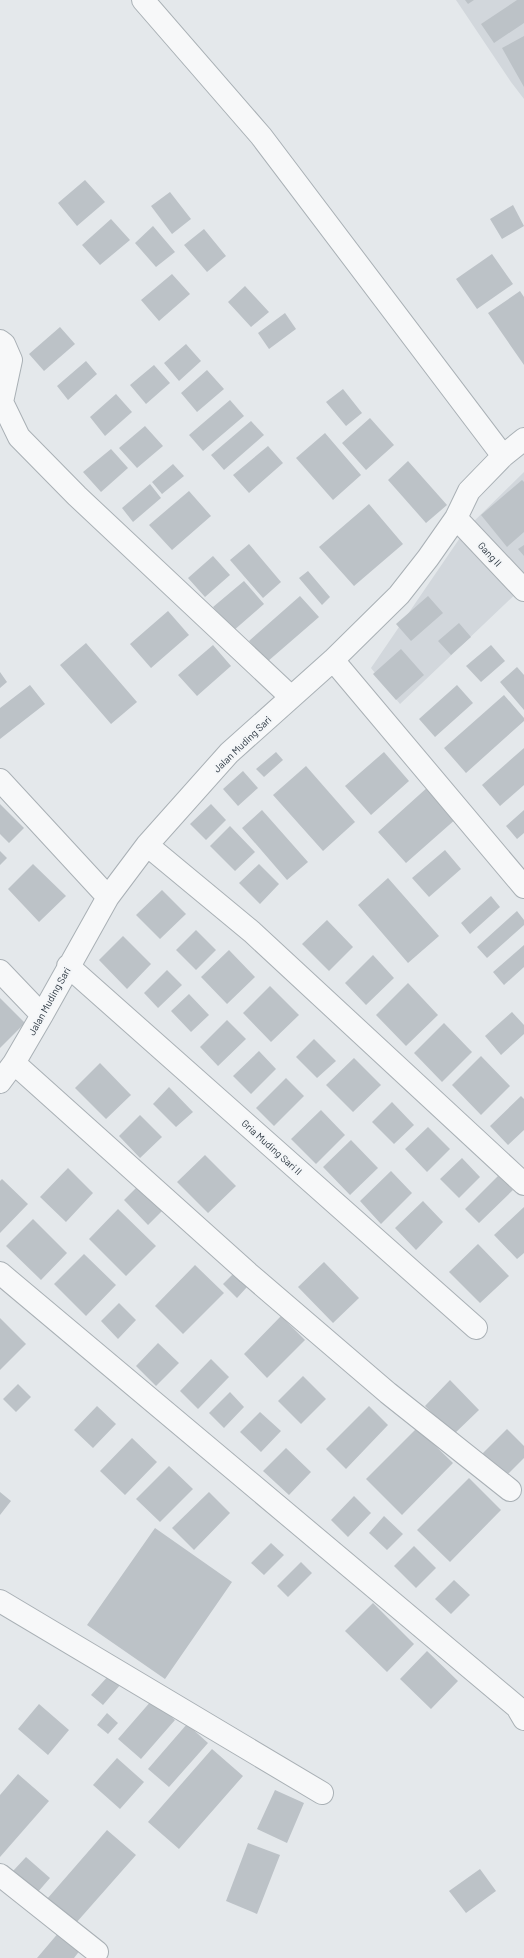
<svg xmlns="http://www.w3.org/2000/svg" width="524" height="1958" viewBox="0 0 524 1958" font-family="Barlow,sans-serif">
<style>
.built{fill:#d2d7dc}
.building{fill:#bcc2c7}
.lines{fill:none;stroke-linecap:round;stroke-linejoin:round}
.minor-casing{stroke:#a9b0b5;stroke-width:24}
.minor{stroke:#f7f8f9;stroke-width:22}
.labels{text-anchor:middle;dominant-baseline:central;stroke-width:4;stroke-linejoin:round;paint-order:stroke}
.street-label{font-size:10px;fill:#2d3842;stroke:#f4f6f8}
</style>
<rect width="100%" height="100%" fill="#e4e8eb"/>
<path class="built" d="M 456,0 L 524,0 L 524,99 L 511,82 Z
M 524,472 L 524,586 L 400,704 L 371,668 L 466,529 Z"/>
<path class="building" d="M 465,0 L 474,0 L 468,4 Z
M 517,0 L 524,0 L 524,23 L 494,43 L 481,24 Z
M 524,36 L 524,87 L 502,48 Z
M 85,180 L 105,202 L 77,226 L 58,203 Z
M 170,192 L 191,219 L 172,234 L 151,206 Z
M 513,205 L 524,226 L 502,239 L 490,219 Z
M 111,219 L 130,240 L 100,265 L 82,245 Z
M 153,226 L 175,252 L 156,267 L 135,243 Z
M 204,229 L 226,256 L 207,272 L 184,245 Z
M 492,254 L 513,284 L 477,309 L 456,279 Z
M 172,274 L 190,294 L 159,321 L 141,300 Z
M 245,286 L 269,312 L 251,327 L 228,302 Z
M 520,291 L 524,297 L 524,365 L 488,313 Z
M 285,313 L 296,329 L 269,349 L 258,333 Z
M 60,327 L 75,344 L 44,371 L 29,354 Z
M 186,344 L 201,361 L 179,381 L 164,363 Z
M 86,361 L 97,374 L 68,400 L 57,386 Z
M 154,365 L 170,383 L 146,404 L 130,385 Z
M 207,370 L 224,389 L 197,412 L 181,393 Z
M 343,389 L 362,413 L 346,426 L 326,402 Z
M 116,394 L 132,412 L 105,436 L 90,417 Z
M 230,400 L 244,416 L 203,451 L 189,435 Z
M 370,418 L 394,445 L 366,470 L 342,443 Z
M 251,421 L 264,435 L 224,470 L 211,455 Z
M 145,426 L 163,446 L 137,468 L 119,448 Z
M 325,433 L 361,475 L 333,500 L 296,458 Z
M 268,446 L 283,463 L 249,493 L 233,475 Z
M 111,449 L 128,468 L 101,492 L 83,472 Z
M 408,461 L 447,505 L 426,523 L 388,480 Z
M 173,464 L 184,476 L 162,494 L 152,482 Z
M 522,480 L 524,482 L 524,532 L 507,547 L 481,515 Z
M 150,484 L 161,498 L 133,522 L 122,508 Z
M 189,491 L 211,516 L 172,550 L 149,525 Z
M 369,504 L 403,544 L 354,586 L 319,547 Z
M 249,544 L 281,582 L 263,598 L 230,560 Z
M 524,545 L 524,556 L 518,549 Z
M 213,556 L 230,575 L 205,597 L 188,578 Z
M 308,571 L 330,597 L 322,605 L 299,578 Z
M 244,581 L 264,604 L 233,631 L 213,607 Z
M 300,596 L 319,617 L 267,662 L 249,641 Z
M 428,596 L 443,613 L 411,641 L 396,624 Z
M 168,611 L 189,635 L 151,668 L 130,644 Z
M 459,623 L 471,637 L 451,655 L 438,641 Z
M 86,643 L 137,702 L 111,724 L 60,665 Z
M 213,645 L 231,666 L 197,696 L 178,675 Z
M 491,645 L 505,661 L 481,682 L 466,666 Z
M 401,649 L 424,675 L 396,700 L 373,674 Z
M 517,667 L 524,675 L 524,710 L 500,682 Z
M 0,672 L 7,682 L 0,688 Z
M 30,685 L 45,704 L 0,739 L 0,708 Z
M 457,685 L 473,703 L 435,737 L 419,719 Z
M 504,695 L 524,718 L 524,721 L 466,773 L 444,748 Z
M 524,748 L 524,785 L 500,806 L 482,785 Z
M 276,752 L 283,760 L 264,777 L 256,769 Z
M 384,752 L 409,781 L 371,815 L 345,786 Z
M 306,766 L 355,822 L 323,851 L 273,795 Z
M 243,771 L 258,788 L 238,806 L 223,789 Z
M 429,786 L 457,818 L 406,863 L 378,832 Z
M 0,804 L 24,828 L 9,843 L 0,834 Z
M 211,804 L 226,820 L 206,840 L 190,824 Z
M 262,810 L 308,862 L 287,880 L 242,828 Z
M 524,810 L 524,833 L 517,839 L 506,826 Z
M 230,826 L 255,852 L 235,871 L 210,846 Z
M 445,850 L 461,869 L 429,897 L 412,878 Z
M 0,851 L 7,858 L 0,865 Z
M 33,864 L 66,896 L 39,922 L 8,889 Z
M 259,864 L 279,884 L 260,904 L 239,883 Z
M 388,878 L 439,936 L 408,963 L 358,905 Z
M 162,890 L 186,914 L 160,939 L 136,915 Z
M 491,896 L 500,907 L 470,934 L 461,923 Z
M 517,911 L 524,920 L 524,925 L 487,958 L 477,947 Z
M 327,920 L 353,947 L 329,971 L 302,944 Z
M 196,930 L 216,950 L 196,970 L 176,950 Z
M 123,936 L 151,964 L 127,989 L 99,960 Z
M 524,945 L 524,967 L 504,985 L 493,972 Z
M 229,950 L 255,977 L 227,1004 L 201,977 Z
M 373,955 L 394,978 L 366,1005 L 345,983 Z
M 167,970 L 182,985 L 158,1008 L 144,993 Z
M 408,983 L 438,1015 L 406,1046 L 376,1015 Z
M 270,986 L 299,1015 L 271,1042 L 243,1013 Z
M 189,994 L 209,1015 L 191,1032 L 171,1011 Z
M 0,998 L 25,1023 L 0,1048 Z
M 512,1012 L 524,1025 L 524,1034 L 501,1055 L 485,1036 Z
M 227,1020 L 246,1039 L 218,1066 L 200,1047 Z
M 444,1023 L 472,1052 L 442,1082 L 414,1053 Z
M 314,1039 L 336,1061 L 317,1078 L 296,1057 Z
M 259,1051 L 276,1069 L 251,1094 L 233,1076 Z
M 481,1056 L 510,1086 L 481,1115 L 452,1085 Z
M 354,1058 L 381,1085 L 353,1112 L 326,1085 Z
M 100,1063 L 131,1095 L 106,1119 L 75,1088 Z
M 286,1078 L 304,1096 L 274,1126 L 256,1108 Z
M 169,1087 L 193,1112 L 176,1127 L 153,1104 Z
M 521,1096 L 524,1099 L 524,1130 L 508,1145 L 490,1126 Z
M 392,1102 L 414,1125 L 394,1144 L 372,1122 Z
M 321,1110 L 345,1135 L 316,1164 L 291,1139 Z
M 140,1115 L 162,1137 L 140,1158 L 119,1136 Z
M 428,1127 L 450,1149 L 427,1172 L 405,1149 Z
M 351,1140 L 378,1168 L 350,1195 L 323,1167 Z
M 205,1155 L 236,1186 L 208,1213 L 177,1182 Z
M 462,1158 L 480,1177 L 459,1198 L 440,1179 Z
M 68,1168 L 93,1193 L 66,1222 L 40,1197 Z
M 391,1171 L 412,1193 L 381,1224 L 360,1201 Z
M 498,1176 L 513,1190 L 479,1223 L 465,1209 Z
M 2,1179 L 28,1204 L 0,1233 L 0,1181 Z
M 138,1186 L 162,1211 L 148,1225 L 124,1200 Z
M 423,1201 L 443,1222 L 416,1250 L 395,1228 Z
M 524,1207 L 524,1253 L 517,1259 L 494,1235 Z
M 118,1209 L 156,1246 L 126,1276 L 89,1239 Z
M 33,1219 L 67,1253 L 41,1280 L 6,1246 Z
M 478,1244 L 509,1276 L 480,1303 L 449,1272 Z
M 84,1254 L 116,1285 L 86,1316 L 54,1284 Z
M 324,1262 L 359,1298 L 333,1323 L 298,1287 Z
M 195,1265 L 224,1293 L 183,1334 L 155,1306 Z
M 233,1274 L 247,1287 L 237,1298 L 223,1284 Z
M 119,1303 L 136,1320 L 118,1339 L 101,1321 Z
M 281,1316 L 305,1340 L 267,1378 L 244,1354 Z
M 0,1318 L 26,1344 L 0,1370 Z
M 158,1343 L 179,1363 L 156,1386 L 136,1366 Z
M 211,1359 L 229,1377 L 198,1409 L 180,1391 Z
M 303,1376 L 326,1399 L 301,1424 L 278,1401 Z
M 450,1380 L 479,1410 L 453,1435 L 425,1406 Z
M 18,1384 L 31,1397 L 16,1412 L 3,1399 Z
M 230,1392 L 244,1407 L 224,1428 L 209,1413 Z
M 97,1406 L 116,1424 L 93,1448 L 74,1430 Z
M 369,1406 L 388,1425 L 346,1469 L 326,1449 Z
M 260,1412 L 281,1431 L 261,1452 L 240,1432 Z
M 417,1428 L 453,1463 L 402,1515 L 366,1479 Z
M 507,1429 L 524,1446 L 524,1458 L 505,1477 L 482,1454 Z
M 132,1438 L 157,1462 L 125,1495 L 100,1471 Z
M 286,1448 L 311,1472 L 289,1495 L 263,1471 Z
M 169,1466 L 193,1489 L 160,1522 L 136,1499 Z
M 469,1478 L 501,1510 L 450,1562 L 417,1530 Z
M 0,1492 L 11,1501 L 0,1515 Z
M 209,1492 L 230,1513 L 194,1550 L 172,1528 Z
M 354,1496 L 371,1513 L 348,1537 L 331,1520 Z
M 384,1516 L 403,1534 L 387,1550 L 369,1533 Z
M 155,1528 L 232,1582 L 165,1679 L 87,1625 Z
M 271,1543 L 284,1555 L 264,1575 L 251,1563 Z
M 414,1546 L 436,1568 L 416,1588 L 394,1566 Z
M 301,1562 L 312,1573 L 288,1597 L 277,1586 Z
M 454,1580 L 470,1595 L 451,1614 L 435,1599 Z
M 373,1603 L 414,1644 L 387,1672 L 345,1631 Z
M 427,1651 L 458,1681 L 431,1709 L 400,1679 Z
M 110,1674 L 121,1684 L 103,1705 L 91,1695 Z
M 152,1700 L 175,1720 L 141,1759 L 118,1739 Z
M 39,1704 L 69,1730 L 48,1755 L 18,1729 Z
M 107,1713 L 118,1723 L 108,1734 L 97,1725 Z
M 187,1724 L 208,1743 L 169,1787 L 148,1769 Z
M 212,1749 L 243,1776 L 179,1849 L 148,1822 Z
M 117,1758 L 144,1782 L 120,1809 L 93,1785 Z
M 18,1774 L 49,1801 L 0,1857 L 0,1795 Z
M 275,1790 L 304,1803 L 287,1843 L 257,1829 Z
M 107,1830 L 136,1855 L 76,1923 L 47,1899 Z
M 248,1843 L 280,1855 L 257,1914 L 226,1901 Z
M 26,1857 L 50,1878 L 37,1893 L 13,1871 Z
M 480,1869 L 496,1891 L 466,1913 L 449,1891 Z
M 60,1931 L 81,1949 L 74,1958 L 37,1958 Z"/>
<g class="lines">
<g class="minor-casing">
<path id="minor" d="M 143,0 L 261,136 L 503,456
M 0,341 L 4,344 L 11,360 L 2,402 L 19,437 L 77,496 L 291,697
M 456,518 L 524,590
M 333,660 L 524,887
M 0,780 L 108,897
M 147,845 L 252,932 L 524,1184
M 68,966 L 476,1328
M 0,971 L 42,1015
M 14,1063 L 248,1273 L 388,1393 L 510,1490
M 0,1082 L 14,1063 L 42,1015 L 108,897 L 147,845 L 229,753 L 333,660 L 399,595 L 428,558 L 456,518 L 469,491 L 503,456 L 524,439
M 0,1273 L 517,1707 L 524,1719
M 0,1601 L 322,1793
M 0,1875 L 97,1952"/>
</g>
<use href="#minor" class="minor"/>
</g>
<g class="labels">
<g class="street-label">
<text transform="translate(490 554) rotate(47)">Gang II</text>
<text transform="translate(242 744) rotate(-44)">Jalan Muding Sari</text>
<text transform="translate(49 1001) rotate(-61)">Jalan Muding Sari</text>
<text transform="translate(272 1147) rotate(42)">Gria Muding Sari II</text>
</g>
</g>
</svg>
